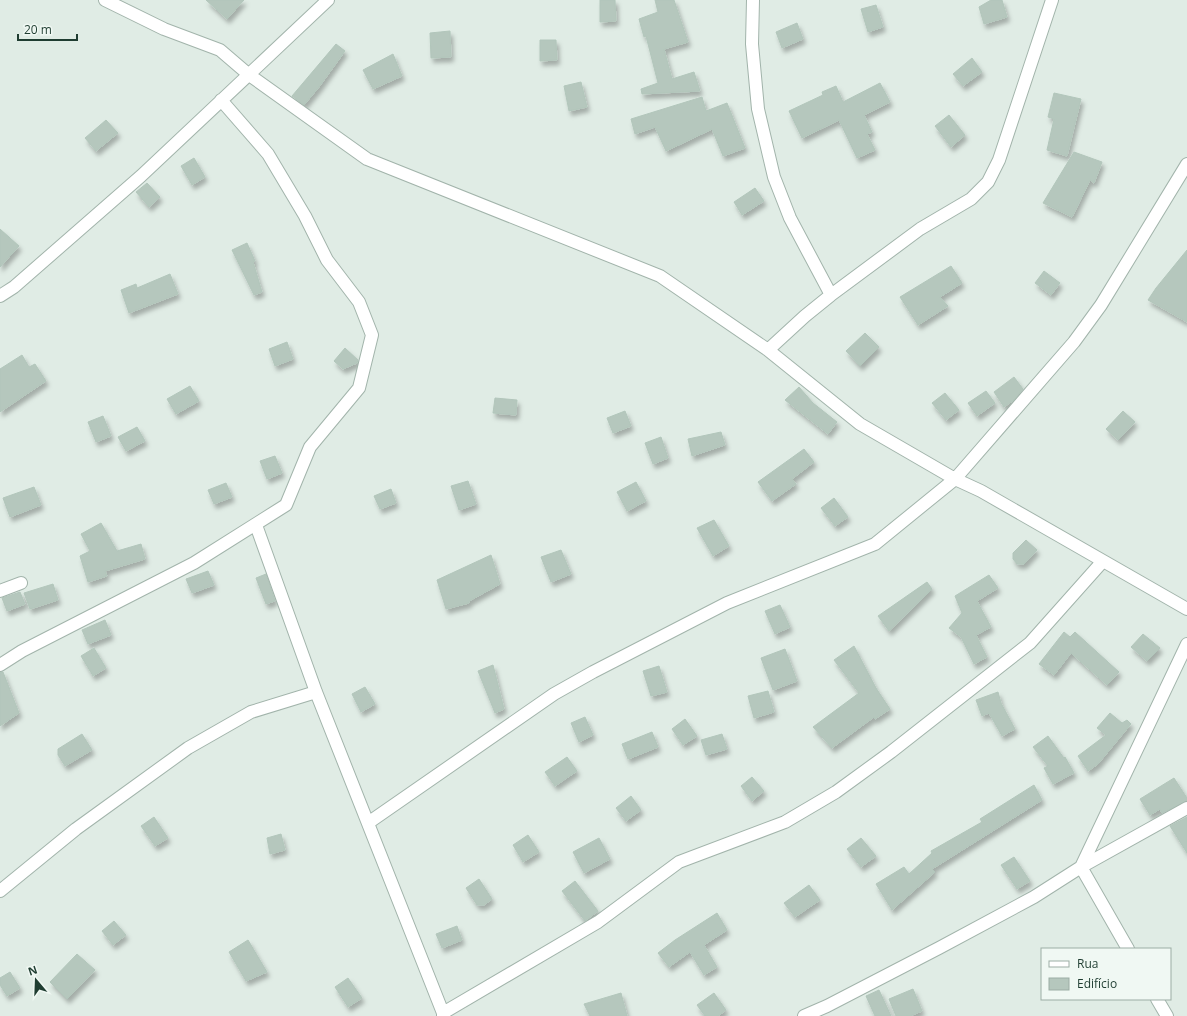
<svg xmlns="http://www.w3.org/2000/svg" width="1187" height="1016" viewBox="0 0 1187 1016" font-family="'Open Sans',sans-serif">
<style>
.building{fill:#b5c7bd;stroke:#b2c6bb;filter:url(#shadow)}
.lines{fill:none;stroke-linecap:round;stroke-linejoin:round}
.minor-casing{stroke:#a2b4ab;stroke-width:14}
.minor{stroke:#fff;stroke-width:12}
</style>
<defs>
<filter id="shadow"><feDropShadow dx="2.5" dy="4.5" stdDeviation="2" flood-color="#0004"/></filter>
</defs>
<rect width="100%" height="100%" fill="#e0ece5"/>
<path class="building" d="M 206,0 L 244,0 L 227,19 Z
M 600,0 L 615,0 L 616,21 L 600,22 Z
M 655,0 L 674,0 L 688,42 L 664,49 L 672,79 L 694,72 L 700,91 L 642,94 L 641,89 L 658,83 L 646,36 L 644,37 L 639,19 L 658,12 Z
M 991,0 L 1002,0 L 1007,17 L 984,24 L 979,7 Z
M 876,5 L 883,27 L 868,32 L 861,9 Z
M 797,23 L 803,39 L 782,48 L 776,32 Z
M 450,31 L 451,57 L 431,58 L 430,33 Z
M 540,40 L 556,40 L 557,60 L 540,61 Z
M 336,44 L 345,51 L 319,87 L 304,105 L 292,96 Z
M 393,54 L 402,76 L 373,89 L 363,70 Z
M 972,58 L 982,72 L 963,86 L 953,74 Z
M 581,82 L 587,107 L 569,111 L 564,86 Z
M 880,83 L 890,102 L 864,115 L 872,132 L 867,134 L 875,150 L 857,158 L 839,120 L 802,138 L 789,111 L 823,95 L 822,92 L 836,86 L 843,102 Z
M 1054,93 L 1081,99 L 1067,156 L 1047,150 L 1054,119 L 1048,117 Z
M 702,97 L 706,111 L 727,103 L 745,148 L 723,156 L 712,129 L 666,151 L 655,127 L 635,134 L 631,119 Z
M 949,115 L 965,135 L 951,147 L 935,126 Z
M 106,120 L 118,133 L 96,151 L 85,138 Z
M 1074,152 L 1102,162 L 1094,183 L 1090,180 L 1072,217 L 1043,203 Z
M 194,158 L 205,177 L 192,185 L 181,166 Z
M 147,183 L 160,197 L 149,207 L 136,192 Z
M 755,188 L 764,201 L 742,215 L 734,202 Z
M 0,229 L 19,246 L 0,267 Z
M 247,243 L 255,261 L 253,262 L 262,292 L 254,295 L 232,250 Z
M 1187,250 L 1187,322 L 1148,300 L 1156,288 Z
M 951,266 L 962,283 L 940,297 L 948,306 L 918,325 L 900,297 Z
M 1044,271 L 1060,283 L 1051,295 L 1035,283 Z
M 170,274 L 178,294 L 129,313 L 121,290 L 136,284 L 137,288 Z
M 865,333 L 879,347 L 860,366 L 846,351 Z
M 287,342 L 293,359 L 275,366 L 269,349 Z
M 345,348 L 358,360 L 357,363 L 343,369 L 334,361 Z
M 22,355 L 29,367 L 35,364 L 46,381 L 0,412 L 0,369 Z
M 1014,377 L 1023,389 L 1014,400 L 1004,407 L 994,392 Z
M 190,386 L 199,401 L 176,414 L 167,399 Z
M 799,387 L 813,403 L 837,422 L 828,434 L 785,400 Z
M 986,391 L 995,403 L 977,416 L 968,403 Z
M 945,393 L 959,410 L 946,420 L 932,403 Z
M 495,398 L 517,400 L 516,415 L 493,413 Z
M 625,411 L 631,426 L 613,433 L 607,418 Z
M 1123,411 L 1135,422 L 1118,440 L 1106,429 Z
M 103,416 L 111,436 L 96,442 L 88,422 Z
M 137,427 L 145,441 L 126,451 L 118,437 Z
M 721,432 L 725,445 L 692,456 L 688,439 Z
M 661,437 L 668,458 L 653,464 L 645,443 Z
M 804,449 L 814,462 L 792,479 L 796,484 L 772,501 L 758,482 Z
M 275,456 L 282,473 L 267,479 L 260,461 Z
M 468,481 L 476,504 L 459,510 L 451,486 Z
M 636,482 L 646,501 L 627,511 L 617,492 Z
M 226,483 L 232,497 L 214,504 L 208,490 Z
M 34,487 L 41,505 L 10,517 L 3,498 Z
M 391,489 L 396,503 L 380,509 L 374,496 Z
M 834,498 L 848,517 L 835,526 L 821,508 Z
M 714,520 L 729,546 L 713,556 L 697,528 Z
M 101,523 L 117,551 L 141,544 L 145,559 L 105,571 L 107,576 L 88,582 L 80,556 L 90,551 L 81,534 Z
M 1026,540 L 1037,550 L 1024,564 L 1017,564 L 1013,559 L 1013,553 Z
M 561,550 L 571,574 L 551,582 L 541,557 Z
M 491,555 L 500,584 L 469,601 L 469,603 L 446,609 L 437,580 Z
M 208,571 L 214,585 L 192,593 L 186,579 Z
M 266,574 L 275,601 L 266,604 L 256,578 Z
M 989,575 L 998,588 L 977,601 L 991,627 L 976,635 L 987,657 L 974,664 L 961,637 L 949,628 L 962,613 L 955,596 Z
M 927,582 L 932,589 L 889,631 L 878,616 Z
M 53,584 L 58,600 L 30,609 L 24,593 Z
M 20,592 L 25,604 L 7,611 L 2,598 Z
M 780,605 L 790,627 L 775,634 L 765,611 Z
M 105,620 L 111,635 L 88,644 L 82,630 Z
M 1064,632 L 1070,637 L 1075,632 L 1119,672 L 1107,685 L 1071,653 L 1054,675 L 1039,664 Z
M 1143,634 L 1160,648 L 1147,661 L 1131,647 Z
M 854,646 L 876,688 L 890,709 L 875,719 L 874,717 L 832,748 L 813,727 L 859,693 L 834,660 Z
M 94,648 L 106,668 L 93,676 L 81,656 Z
M 785,649 L 797,681 L 773,690 L 761,658 Z
M 493,665 L 504,709 L 495,713 L 478,671 Z
M 659,666 L 667,692 L 651,696 L 643,671 Z
M 0,672 L 3,672 L 19,713 L 0,726 Z
M 365,687 L 375,704 L 361,712 L 352,694 Z
M 768,691 L 774,712 L 754,718 L 748,696 Z
M 998,692 L 1001,703 L 1015,729 L 1002,736 L 989,713 L 982,716 L 976,700 Z
M 1110,713 L 1122,723 L 1127,720 L 1131,724 L 1098,764 L 1088,771 L 1078,756 L 1106,735 L 1097,728 Z
M 585,717 L 593,735 L 579,742 L 571,723 Z
M 685,719 L 697,736 L 683,745 L 672,729 Z
M 652,732 L 658,747 L 628,759 L 622,744 Z
M 82,734 L 92,750 L 65,766 L 58,755 L 58,749 Z
M 722,734 L 727,749 L 706,755 L 701,740 Z
M 1048,736 L 1064,758 L 1065,757 L 1074,773 L 1053,784 L 1044,768 L 1048,766 L 1033,747 Z
M 567,757 L 577,771 L 555,786 L 545,772 Z
M 752,777 L 764,791 L 752,801 L 741,786 Z
M 1174,778 L 1187,798 L 1187,801 L 1162,813 L 1160,809 L 1150,815 L 1140,799 Z
M 1034,785 L 1042,800 L 932,869 L 935,872 L 892,910 L 876,884 L 904,867 L 909,874 L 932,853 L 931,851 L 982,822 L 980,819 Z
M 631,796 L 641,810 L 626,821 L 616,808 Z
M 154,817 L 168,838 L 155,846 L 141,826 Z
M 1187,817 L 1187,853 L 1170,826 Z
M 281,834 L 285,850 L 270,854 L 267,838 Z
M 528,835 L 539,852 L 523,862 L 513,845 Z
M 599,838 L 610,859 L 584,873 L 573,852 Z
M 861,838 L 876,856 L 861,867 L 847,849 Z
M 1014,857 L 1030,881 L 1017,889 L 1001,865 Z
M 479,879 L 492,899 L 484,905 L 477,905 L 466,888 Z
M 575,881 L 598,911 L 585,921 L 562,891 Z
M 809,885 L 820,900 L 795,917 L 784,903 Z
M 717,913 L 727,930 L 704,945 L 717,967 L 704,975 L 690,952 L 669,967 L 658,953 L 675,940 Z
M 114,921 L 126,935 L 113,945 L 102,931 Z
M 457,926 L 462,940 L 442,948 L 436,934 Z
M 248,940 L 267,972 L 246,981 L 229,952 Z
M 77,954 L 95,970 L 67,999 L 50,982 Z
M 10,972 L 20,988 L 7,996 L 0,985 L 0,978 Z
M 348,978 L 362,998 L 348,1007 L 335,987 Z
M 913,989 L 922,1011 L 910,1016 L 896,1016 L 889,999 Z
M 879,990 L 891,1016 L 875,1016 L 866,996 Z
M 621,993 L 627,1016 L 590,1016 L 584,1004 Z
M 714,993 L 726,1010 L 718,1016 L 705,1016 L 697,1005 Z"/>
<g class="lines">
<g class="minor-casing">
<path id="minor" d="M 105,0 L 164,29 L 220,50 L 248,74 L 367,159 L 660,276 L 768,350 L 860,424 L 955,479 L 981,491 L 1187,609
M 753,0 L 752,44 L 758,109 L 774,177 L 790,218 L 831,295
M 0,296 L 14,287 L 141,176 L 328,0
M 768,350 L 805,316 L 831,295 L 920,229 L 971,199 L 988,182 L 999,160 L 1052,0
M 256,525 L 316,692 L 443,1013 L 443,1016
M 0,591 L 21,583
M 0,665 L 22,651 L 194,563 L 286,505 L 310,447 L 359,388 L 372,335 L 359,302 L 327,260 L 305,216 L 268,154 L 221,100
M 368,823 L 554,694 L 593,672 L 727,603 L 875,544 L 955,479 L 1074,342 L 1101,305 L 1187,164
M 1081,867 L 1187,644
M 1081,867 L 1128,949
M 0,891 L 76,829 L 188,748 L 251,712 L 316,692
M 1157,999 L 1167,1016
M 443,1013 L 598,922 L 679,862 L 785,822 L 836,792 L 891,752 L 1030,643 L 1103,561
M 804,1016 L 827,1006 L 939,948 L 1034,897 L 1081,867 L 1187,808"/>
</g>
<use href="#minor" class="minor"/>
</g>
<rect x="1041" y="948" width="130" height="52" fill="#f0f8f3" stroke="#9cada5"/>
<rect x="1049" y="961" width="20" height="6" fill="#ffffff" stroke="#9cada5"/>
<text x="1077" y="968" font-size="12" fill="#1f3d31">Rua</text>
<rect x="1049" y="978" width="20" height="12" fill="#b5c7bd" stroke="#9cada5"/>
<text x="1077" y="988" font-size="12" fill="#1f3d31">Edifício</text>
<g transform="translate(36 980) rotate(341)" stroke="#f0f8f3" stroke-width="3" paint-order="stroke">
<path d="M0-3L7 15L0 10L-7 15Z" fill="#1f3d31"/>
<text y="-6" font-size="11" font-weight="bold" text-anchor="middle" fill="#1f3d31">N</text>
</g>
<path d="M18 34v6h59v-6" fill="none" stroke="#1f3d31" stroke-width="2"/>
<text x="24" y="34" font-size="12" fill="#1f3d31" stroke="#f0f8f3" stroke-width="3" paint-order="stroke">20 m</text>
</svg>
